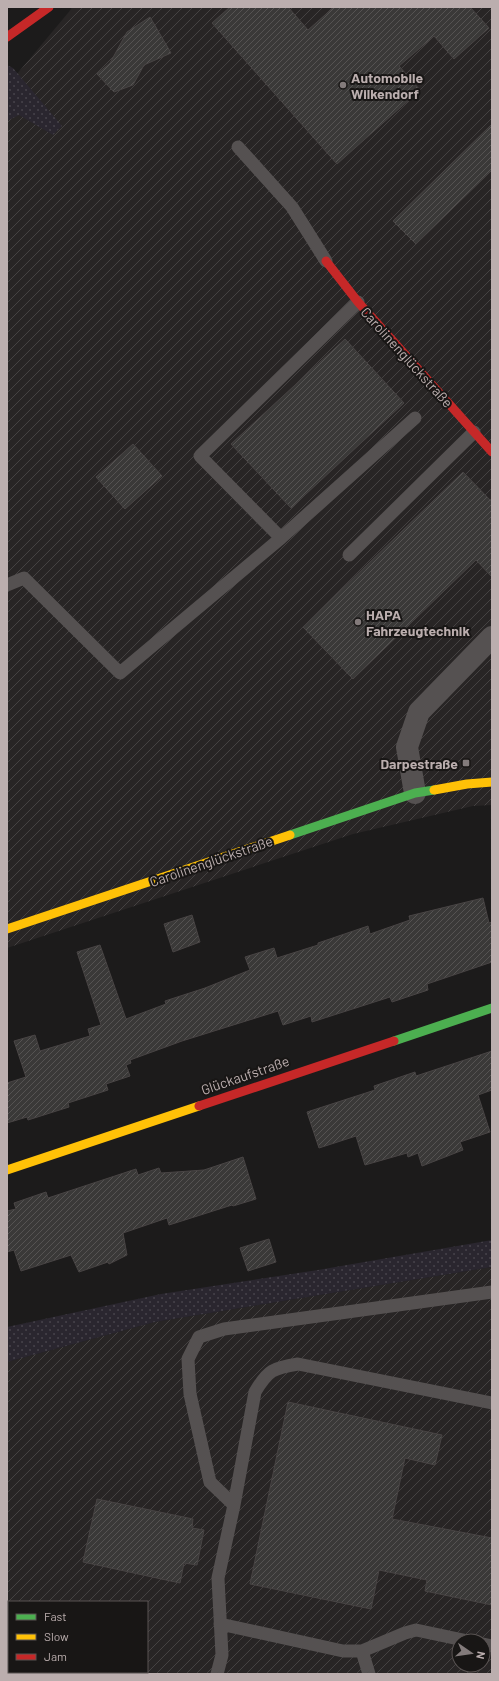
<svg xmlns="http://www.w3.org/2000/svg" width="499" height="1681" viewBox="0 0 499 1681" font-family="Barlow,sans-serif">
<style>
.industrial{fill:url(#industrial-furrows);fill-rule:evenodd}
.grass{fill:url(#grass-dots)}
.building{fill:url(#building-hatch);stroke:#484444}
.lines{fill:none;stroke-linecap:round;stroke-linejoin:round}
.lane{stroke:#555151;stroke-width:13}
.street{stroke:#555151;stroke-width:22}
.fast{stroke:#4caf50;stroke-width:9}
.slow{stroke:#ffc107;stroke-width:9}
.jam{stroke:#c62828;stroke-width:9}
.poi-dot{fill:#837b7b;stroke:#181615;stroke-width:1.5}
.labels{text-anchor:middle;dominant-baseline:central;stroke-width:4;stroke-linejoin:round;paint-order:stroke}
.poi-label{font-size:14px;font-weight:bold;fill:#bbaeae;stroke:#181615;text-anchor:start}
.street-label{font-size:14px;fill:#bbaeae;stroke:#181615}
</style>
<defs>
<pattern id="industrial-furrows" width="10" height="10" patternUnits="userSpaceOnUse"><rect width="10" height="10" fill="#282525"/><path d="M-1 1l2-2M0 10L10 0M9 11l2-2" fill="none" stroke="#454242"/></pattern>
<pattern id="grass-dots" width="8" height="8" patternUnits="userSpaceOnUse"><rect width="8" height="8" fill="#2a262f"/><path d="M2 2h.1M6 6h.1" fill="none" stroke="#47434b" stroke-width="1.8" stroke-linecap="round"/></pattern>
<pattern id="building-hatch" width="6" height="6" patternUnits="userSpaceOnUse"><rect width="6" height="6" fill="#3a3938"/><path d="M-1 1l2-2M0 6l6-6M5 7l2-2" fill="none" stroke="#555352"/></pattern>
</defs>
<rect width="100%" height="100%" fill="#1c1b1b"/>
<path class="industrial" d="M 73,7 L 492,7 L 492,805 L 473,806 L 353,834 L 7,948 L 7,86 Z
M 492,1267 L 492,1674 L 7,1674 L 7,1362 L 155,1322 ZM 9,1602 L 147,1602 L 147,1672 L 9,1672 ZM 459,1641 L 483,1641 L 483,1665 L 459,1665 Z"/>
<path class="grass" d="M 7,65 L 13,68 L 62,126 L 53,135 L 19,115 L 7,121 Z
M 492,1240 L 492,1267 L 155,1322 L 7,1362 L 7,1327 L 161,1294 L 318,1270 Z"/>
<path class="building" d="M 230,7 L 288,7 L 308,30 L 334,7 L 470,7 L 489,28 L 454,59 L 434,36 L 399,66 L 420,90 L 337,164 L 212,23 Z
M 150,17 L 171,53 L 144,65 L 133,85 L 114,92 L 97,74 L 110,63 L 127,32 Z
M 492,124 L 492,170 L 416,244 L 393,221 Z
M 345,339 L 404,403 L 291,508 L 231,444 Z
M 133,444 L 162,476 L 125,509 L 96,477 Z
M 463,472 L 492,502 L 492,577 L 476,560 L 353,679 L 303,627 Z
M 483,898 L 489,923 L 492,922 L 492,962 L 427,984 L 428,990 L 392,1002 L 390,997 L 312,1022 L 311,1016 L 283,1025 L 278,1011 L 182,1041 L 130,1060 L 131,1063 L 126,1065 L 130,1076 L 106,1084 L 108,1090 L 68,1103 L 69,1107 L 28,1120 L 27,1117 L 7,1123 L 7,1083 L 26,1077 L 14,1041 L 35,1035 L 40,1051 L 90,1036 L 88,1029 L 101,1025 L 77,952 L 100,945 L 126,1019 L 166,1004 L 165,1001 L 205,988 L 250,970 L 245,957 L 274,948 L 277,958 L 318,945 L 318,943 L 368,926 L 370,934 L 410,920 L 409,916 Z
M 192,915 L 200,942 L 173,952 L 164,924 Z
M 492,1051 L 492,1090 L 478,1095 L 490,1132 L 460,1142 L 463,1150 L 422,1166 L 418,1153 L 408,1157 L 407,1153 L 365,1165 L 356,1136 L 319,1148 L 307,1112 L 375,1090 L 374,1086 L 415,1072 L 416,1076 Z
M 243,1157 L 256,1199 L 233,1206 L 232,1205 L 169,1225 L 167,1218 L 123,1233 L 127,1255 L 109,1264 L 108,1262 L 79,1272 L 71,1255 L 21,1271 L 14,1250 L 7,1252 L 7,1211 L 16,1209 L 14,1203 L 46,1192 L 48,1198 L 136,1169 L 138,1175 L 159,1168 L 161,1173 L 204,1170 Z
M 269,1239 L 276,1262 L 248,1271 L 240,1248 Z
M 288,1402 L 442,1435 L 435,1465 L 405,1458 L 392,1519 L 492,1538 L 492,1605 L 425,1591 L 427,1580 L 379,1570 L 371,1609 L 250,1584 Z
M 97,1499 L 193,1519 L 192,1528 L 204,1530 L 197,1565 L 184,1563 L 180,1583 L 83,1562 Z"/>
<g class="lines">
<path class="lane" d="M 238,147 L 292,207 L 326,261
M 281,538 L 415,418
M 349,555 L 474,432
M 7,585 L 24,578 L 120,673 L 281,538 L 200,456 L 358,302
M 234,1505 L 210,1482 L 190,1394 L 188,1359 L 199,1337 L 224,1329 L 492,1292
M 220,1624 L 343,1651 L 362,1651 L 405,1633 L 416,1630 L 468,1641
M 483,1644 L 492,1646
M 362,1651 L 369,1674
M 217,1674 L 222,1655 L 218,1578 L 234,1505 L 255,1392 C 268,1370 273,1368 298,1364 L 492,1403"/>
<path class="street" d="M 415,793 L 407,747 L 419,712 L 492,637"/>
<path class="fast" d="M 290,835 L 415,793 L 434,790
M 394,1041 L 492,1008"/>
<path class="slow" d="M 434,790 L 467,784 L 492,782
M 7,929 L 290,835
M 7,1170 L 199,1106"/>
<path class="jam" d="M 7,37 L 49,7
M 326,261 L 358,302 L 492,452
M 199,1106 L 394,1041"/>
</g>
<g class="poi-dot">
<circle cx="343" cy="85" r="4"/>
<circle cx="358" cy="622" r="4"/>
<rect x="462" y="759" width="8" height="8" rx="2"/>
</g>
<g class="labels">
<g class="poi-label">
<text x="351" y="77">Automobile<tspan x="351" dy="16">Wilkendorf</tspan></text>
<text x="366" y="614">HAPA<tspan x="366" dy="16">Fahrzeugtechnik</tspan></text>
<text x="458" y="763" text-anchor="end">Darpestraße</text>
</g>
<g class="street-label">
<text transform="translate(407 357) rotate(48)">Carolinenglückstraße</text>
<text transform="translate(211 861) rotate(-19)">Carolinenglückstraße</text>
<text transform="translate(245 1075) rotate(-19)">Glückaufstraße</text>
</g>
</g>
<rect width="499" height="1681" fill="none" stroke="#bbaeae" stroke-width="16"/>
<rect x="8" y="1601" width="140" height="72" fill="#181615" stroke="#595352"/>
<rect x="16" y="1614" width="20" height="6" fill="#4caf50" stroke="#595352"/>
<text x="44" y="1621" font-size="12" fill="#bbaeae">Fast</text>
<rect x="16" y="1634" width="20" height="6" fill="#ffc107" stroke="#595352"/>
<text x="44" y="1641" font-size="12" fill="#bbaeae">Slow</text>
<rect x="16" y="1654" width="20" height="6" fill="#c62828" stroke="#595352"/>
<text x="44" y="1661" font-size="12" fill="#bbaeae">Jam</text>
<g transform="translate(471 1653) rotate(103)"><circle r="19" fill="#181615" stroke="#595352"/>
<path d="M0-3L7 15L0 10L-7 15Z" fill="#837b7b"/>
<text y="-6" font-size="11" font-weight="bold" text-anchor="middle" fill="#bbaeae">N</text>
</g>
</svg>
